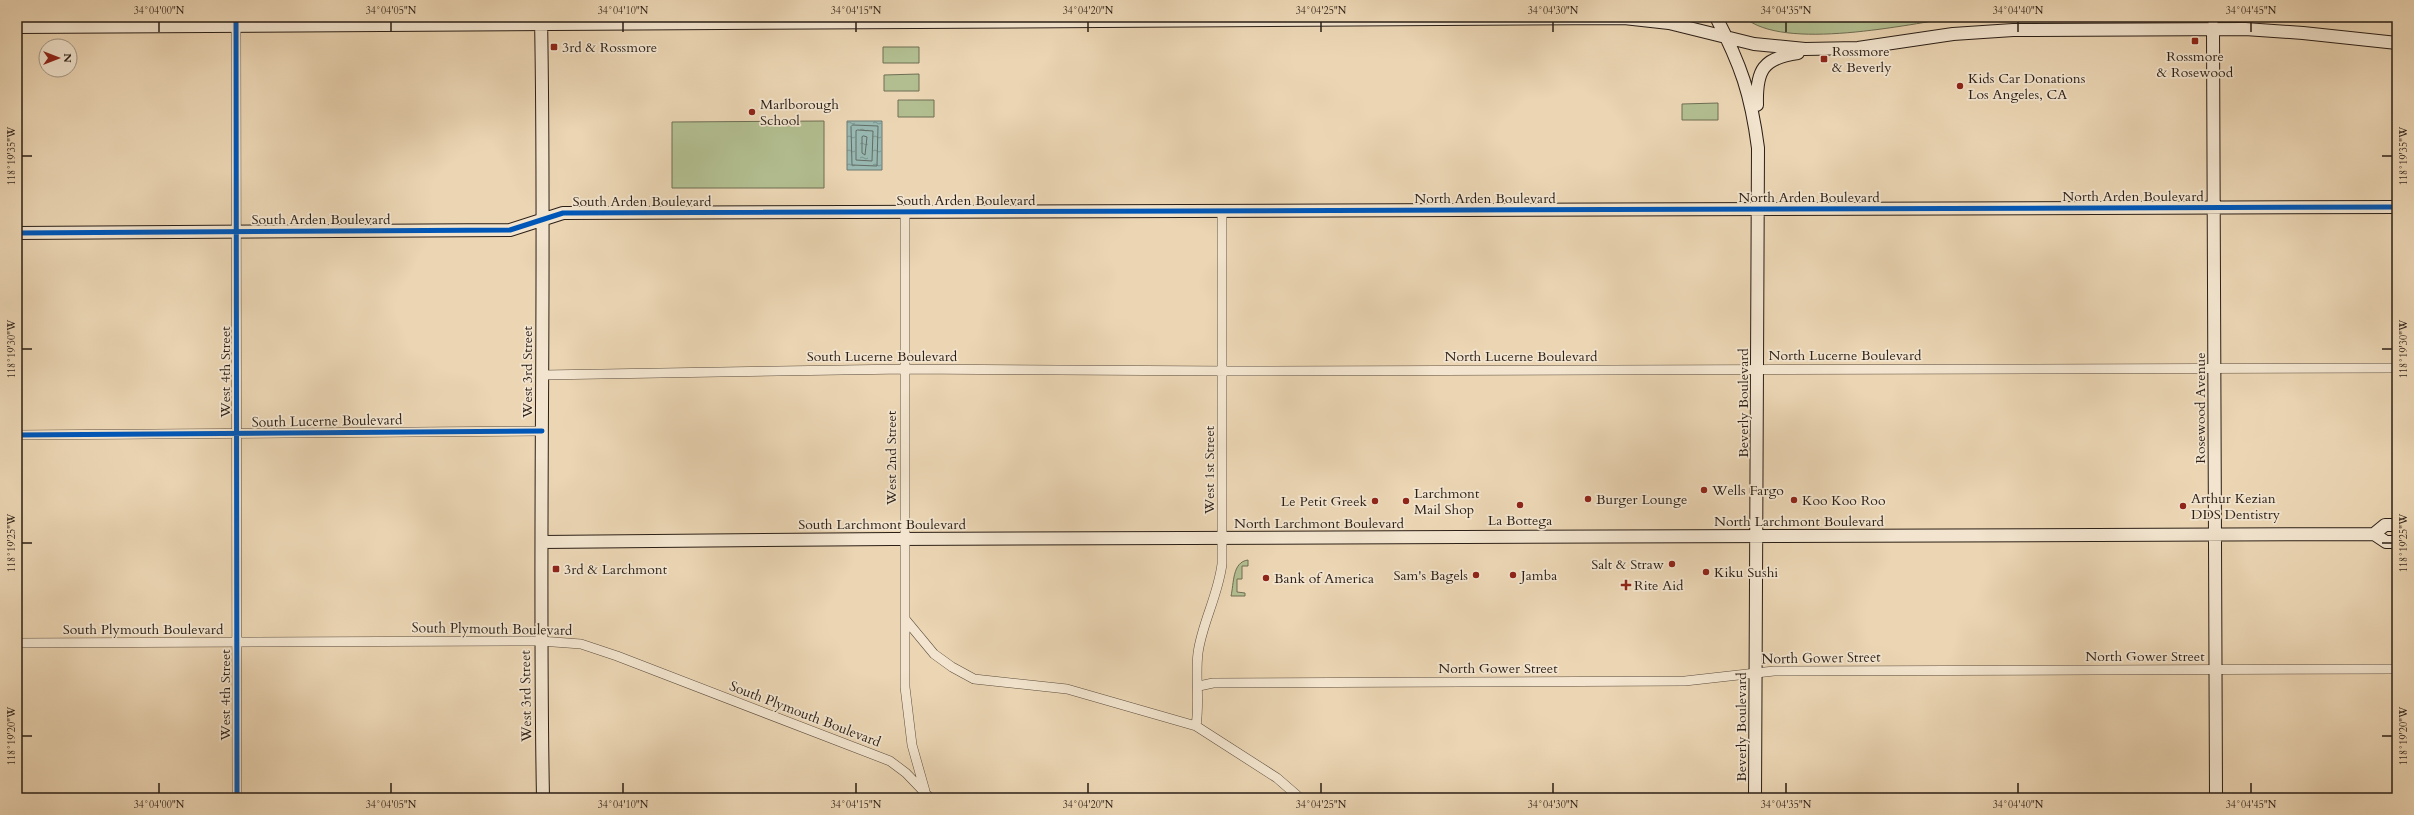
<svg xmlns="http://www.w3.org/2000/svg" width="2414" height="815" viewBox="0 0 2414 815" font-family="Cardo,serif">
<style>
.green{fill:#b2be90;stroke:#6e6e53}
.water{fill:url(#water-ripples);stroke:#6c7b73}
.lines{fill:none;stroke-linecap:round;stroke-linejoin:round}
.shore{stroke:#626c64;stroke-width:1}
.street-casing{stroke:#5b4c3d;stroke-width:10}
.secondary-casing{stroke:#2b1f16;stroke-width:14}
.street{stroke:#f2e4ce;stroke-width:9}
.secondary{stroke:#f2e4ce;stroke-width:12}
.cycleway-casing{stroke:#f2e4ce;stroke-width:8}
.cycleway{stroke:#0057b8;stroke-width:5}
.ticks{fill:none;stroke:#2b1f16;stroke-width:1.5}
.poi-dot{fill:#8f2418;stroke:#f2e4ce;stroke-width:1.5}
.labels{text-anchor:middle;dominant-baseline:central;stroke-width:3.5;stroke-linejoin:round;paint-order:stroke}
.poi-label{font-size:14px;fill:#2b1f16;stroke:#f2e4ce;text-anchor:start}
.street-label{font-size:14px;fill:#2b1f16;stroke:#f2e4ce}
.neatline{fill:none;stroke:#2b1f16;stroke-width:1.5}
.ticks-label{font-size:10px;text-anchor:middle;fill:#2b1f16}
</style>
<defs>
<pattern id="water-ripples" width="26" height="14" patternUnits="userSpaceOnUse"><rect width="26" height="14" fill="#98b8b1"/><path d="M2 4q2-2 4 0t4 0M15 11q2-2 4 0t4 0" fill="none" stroke="#7c958f"/></pattern>
</defs>
<rect width="100%" height="100%" fill="#ebd5b3"/>
<filter id="stains"><feTurbulence type="fractalNoise" baseFrequency=".005" numOctaves="4"/><feColorMatrix values="0 0 0 0 .2 0 0 0 0 .09 0 0 0 0 .02 0 0 0 .5 -.17"/></filter>
<radialGradient id="worn" r=".72"><stop offset=".6" stop-color="#630" stop-opacity="0"/><stop offset="1" stop-color="#630" stop-opacity=".3"/></radialGradient>
<path class="green" d="M 1744,17 L 1958,17 C 1909,24 1783,52 1744,17 Z
M 883,47 L 919,47 L 919,63 L 883,63 Z
M 919,74 L 919,91 L 884,91 L 884,75 Z
M 898,100 L 934,100 L 934,117 L 898,117 Z
M 1718,103 L 1718,120 L 1682,120 L 1682,104 Z
M 824,121 L 824,188 L 672,188 L 672,122 Z
M 1248,560 L 1248,566 L 1242,566 L 1242,579 L 1237,579 L 1237,592 L 1245,593 L 1245,596 L 1231,596 C 1234,584 1232,562 1248,560 Z"/>
<path class="water" d="M 847,121 L 882,121 L 882,170 L 847,170 Z"/>
<g class="lines">
<path class="shore" d="M 853,125 L 878,126 L 877,166 L 852,165 L 851,127 Z
M 858,130 L 873,131 L 872,161 L 856,160 L 856,131 Z
M 864,136 L 867,137 L 865,155 L 862,153 L 862,137 Z"/>
<g class="street-casing">
<path id="street" d="M 236,17 L 237,798
M 2213,17 L 2213,29
M 905,212 L 905,687 L 912,745 L 925,791
M 543,375 L 905,369 L 1231,371 L 2397,368
M 17,435 L 542,431
M 905,619 L 934,654 L 952,667 L 974,679 L 1067,689 L 1196,726 L 1277,778 L 1300,798
M 17,643 L 540,641 L 581,644 L 617,656 L 890,761 L 906,773 L 930,798
M 1199,686 L 1213,683 L 1685,681 L 1774,671 L 2397,669
M 1196,726 C 1200,701 1195,677 1198,653 C 1202,623 1218,596 1222,564 L 1222,211"/>
</g>
<g class="secondary-casing">
<path id="secondary" d="M 1716,17 C 1741,65 1751,94 1758,148 L 1755,798
M 541,18 C 546,278 538,538 543,798
M 17,27 L 1624,18 L 1669,23 L 1754,44 L 1805,49 L 1858,48 L 1953,34 L 2013,30 L 2245,29 L 2303,33 L 2397,43
M 2213,29 L 2216,798
M 1757,105 C 1756,70 1763,58 1798,53
M 17,233 L 510,230 L 563,213 L 2397,207
M 2374,534 L 2385,525 L 2397,525
M 542,542 L 893,539 L 2374,534 L 2386,542 L 2397,542"/>
</g>
<use href="#street" class="street"/>
<use href="#secondary" class="secondary"/>
<g class="cycleway-casing">
<path id="cycleway" d="M 236,17 L 237,798
M 17,233 L 510,230 L 563,213 L 2397,207
M 17,435 L 542,431"/>
</g>
<use href="#cycleway" class="cycleway"/>
</g>
<path class="ticks" d="M 159,22 L 159,32M 391,22 L 391,32M 623,22 L 623,32M 856,22 L 856,32M 1088,22 L 1088,32M 1321,22 L 1321,32M 1553,22 L 1553,32M 1786,22 L 1786,32M 2018,22 L 2018,32M 2251,22 L 2251,32M 22,156 L 32,156M 2382,156 L 2392,156M 22,349 L 32,349M 2382,349 L 2392,349M 22,543 L 32,543M 2382,543 L 2392,543M 22,736 L 32,736M 2382,736 L 2392,736M 159,783 L 159,793M 391,783 L 391,793M 623,783 L 623,793M 856,783 L 856,793M 1088,783 L 1088,793M 1321,783 L 1321,793M 1553,783 L 1553,793M 1786,783 L 1786,793M 2018,783 L 2018,793M 2251,783 L 2251,793"/>
<g class="poi-dot">
<rect x="2191" y="37" width="8" height="8" rx="2"/>
<rect x="550" y="43" width="8" height="8" rx="2"/>
<rect x="1820" y="55" width="8" height="8" rx="2"/>
<circle cx="1960" cy="86" r="4"/>
<circle cx="752" cy="112" r="4"/>
<circle cx="1704" cy="490" r="4"/>
<circle cx="1588" cy="499" r="4"/>
<circle cx="1794" cy="500" r="4"/>
<circle cx="1375" cy="501" r="4"/>
<circle cx="1406" cy="501" r="4"/>
<circle cx="1520" cy="505" r="4"/>
<circle cx="2183" cy="506" r="4"/>
<circle cx="1672" cy="564" r="4"/>
<rect x="552" y="565" width="8" height="8" rx="2"/>
<circle cx="1706" cy="572" r="4"/>
<circle cx="1476" cy="575" r="4"/>
<circle cx="1513" cy="575" r="4"/>
<circle cx="1266" cy="578" r="4"/>
<path d="M1624 579h4v4h4v4h-4v4h-4v-4h-4v-4h4z"/>
</g>
<g class="labels">
<g class="poi-label">
<text x="562" y="47">3rd &amp; Rossmore</text>
<text x="1832" y="51">Rossmore<tspan x="1832" dy="16">&amp; Beverly</tspan></text>
<text x="2195" y="56" text-anchor="middle">Rossmore<tspan x="2195" dy="16">&amp; Rosewood</tspan></text>
<text x="1968" y="78">Kids Car Donations<tspan x="1968" dy="16">Los Angeles, CA</tspan></text>
<text x="760" y="104">Marlborough<tspan x="760" dy="16">School</tspan></text>
<text x="1712" y="490">Wells Fargo</text>
<text x="1414" y="493">Larchmont<tspan x="1414" dy="16">Mail Shop</tspan></text>
<text x="2191" y="498">Arthur Kezian<tspan x="2191" dy="16">DDS Dentistry</tspan></text>
<text x="1596" y="499">Burger Lounge</text>
<text x="1802" y="500">Koo Koo Roo</text>
<text x="1367" y="501" text-anchor="end">Le Petit Greek</text>
<text x="1520" y="520" text-anchor="middle">La Bottega</text>
<text x="1664" y="564" text-anchor="end">Salt &amp; Straw</text>
<text x="564" y="569">3rd &amp; Larchmont</text>
<text x="1714" y="572">Kiku Sushi</text>
<text x="1468" y="575" text-anchor="end">Sam's Bagels</text>
<text x="1521" y="575">Jamba</text>
<text x="1274" y="578">Bank of America</text>
<text x="1634" y="585">Rite Aid</text>
</g>
<g class="street-label">
<text x="2133" y="196">North Arden Boulevard</text>
<text x="1809" y="197">North Arden Boulevard</text>
<text x="1485" y="198">North Arden Boulevard</text>
<text x="966" y="200">South Arden Boulevard</text>
<text x="642" y="201">South Arden Boulevard</text>
<text x="321" y="219">South Arden Boulevard</text>
<text x="1845" y="355">North Lucerne Boulevard</text>
<text x="882" y="356">South Lucerne Boulevard</text>
<text x="1521" y="356">North Lucerne Boulevard</text>
<text transform="translate(225 372) rotate(-90)">West 4th Street</text>
<text transform="translate(527 372) rotate(-90)">West 3rd Street</text>
<text transform="translate(1743 403) rotate(-90)">Beverly Boulevard</text>
<text transform="translate(2200 408) rotate(-90)">Rosewood Avenue</text>
<text transform="translate(327 421) rotate(-1)">South Lucerne Boulevard</text>
<text transform="translate(891 458) rotate(-90)">West 2nd Street</text>
<text transform="translate(1209 470) rotate(-90)">West 1st Street</text>
<text x="1799" y="521">North Larchmont Boulevard</text>
<text x="1319" y="523">North Larchmont Boulevard</text>
<text x="882" y="524">South Larchmont Boulevard</text>
<text x="143" y="629">South Plymouth Boulevard</text>
<text transform="translate(492 629) rotate(1)">South Plymouth Boulevard</text>
<text x="2145" y="656">North Gower Street</text>
<text transform="translate(1821 658) rotate(-1)">North Gower Street</text>
<text x="1498" y="668">North Gower Street</text>
<text transform="translate(225 695) rotate(-90)">West 4th Street</text>
<text transform="translate(526 696) rotate(-91)">West 3rd Street</text>
<text transform="translate(805 714) rotate(21)">South Plymouth Boulevard</text>
<text transform="translate(1741 727) rotate(-90)">Beverly Boulevard</text>
</g>
</g>
<rect width="2414" height="815" fill="none" stroke="#ebd5b3" stroke-width="44"/>
<g transform="translate(58 58) rotate(90)"><circle r="19" fill="#f2e4ce" stroke="#a29584"/>
<path d="M0-3L7 15L0 10L-7 15Z" fill="#8f2418"/>
<text y="-6" font-size="11" font-weight="bold" text-anchor="middle" fill="#2b1f16">N</text>
</g>
<rect x="22" y="22" width="2370" height="771" class="neatline"/>
<g class="ticks-label">
<text x="159" y="14">34°04'00"N</text>
<text x="391" y="14">34°04'05"N</text>
<text x="623" y="14">34°04'10"N</text>
<text x="856" y="14">34°04'15"N</text>
<text x="1088" y="14">34°04'20"N</text>
<text x="1321" y="14">34°04'25"N</text>
<text x="1553" y="14">34°04'30"N</text>
<text x="1786" y="14">34°04'35"N</text>
<text x="2018" y="14">34°04'40"N</text>
<text x="2251" y="14">34°04'45"N</text>
<text transform="translate(2403 156) rotate(-90)" y="4">118°19'35"W</text>
<text transform="translate(11 156) rotate(-90)" y="4">118°19'35"W</text>
<text transform="translate(2403 349) rotate(-90)" y="4">118°19'30"W</text>
<text transform="translate(11 349) rotate(-90)" y="4">118°19'30"W</text>
<text transform="translate(2403 543) rotate(-90)" y="4">118°19'25"W</text>
<text transform="translate(11 543) rotate(-90)" y="4">118°19'25"W</text>
<text transform="translate(2403 736) rotate(-90)" y="4">118°19'20"W</text>
<text transform="translate(11 736) rotate(-90)" y="4">118°19'20"W</text>
<text x="159" y="808">34°04'00"N</text>
<text x="391" y="808">34°04'05"N</text>
<text x="623" y="808">34°04'10"N</text>
<text x="856" y="808">34°04'15"N</text>
<text x="1088" y="808">34°04'20"N</text>
<text x="1321" y="808">34°04'25"N</text>
<text x="1553" y="808">34°04'30"N</text>
<text x="1786" y="808">34°04'35"N</text>
<text x="2018" y="808">34°04'40"N</text>
<text x="2251" y="808">34°04'45"N</text>
</g>
<rect width="100%" height="100%" filter="url(#stains)"/>
<rect width="100%" height="100%" fill="url(#worn)"/>
</svg>
